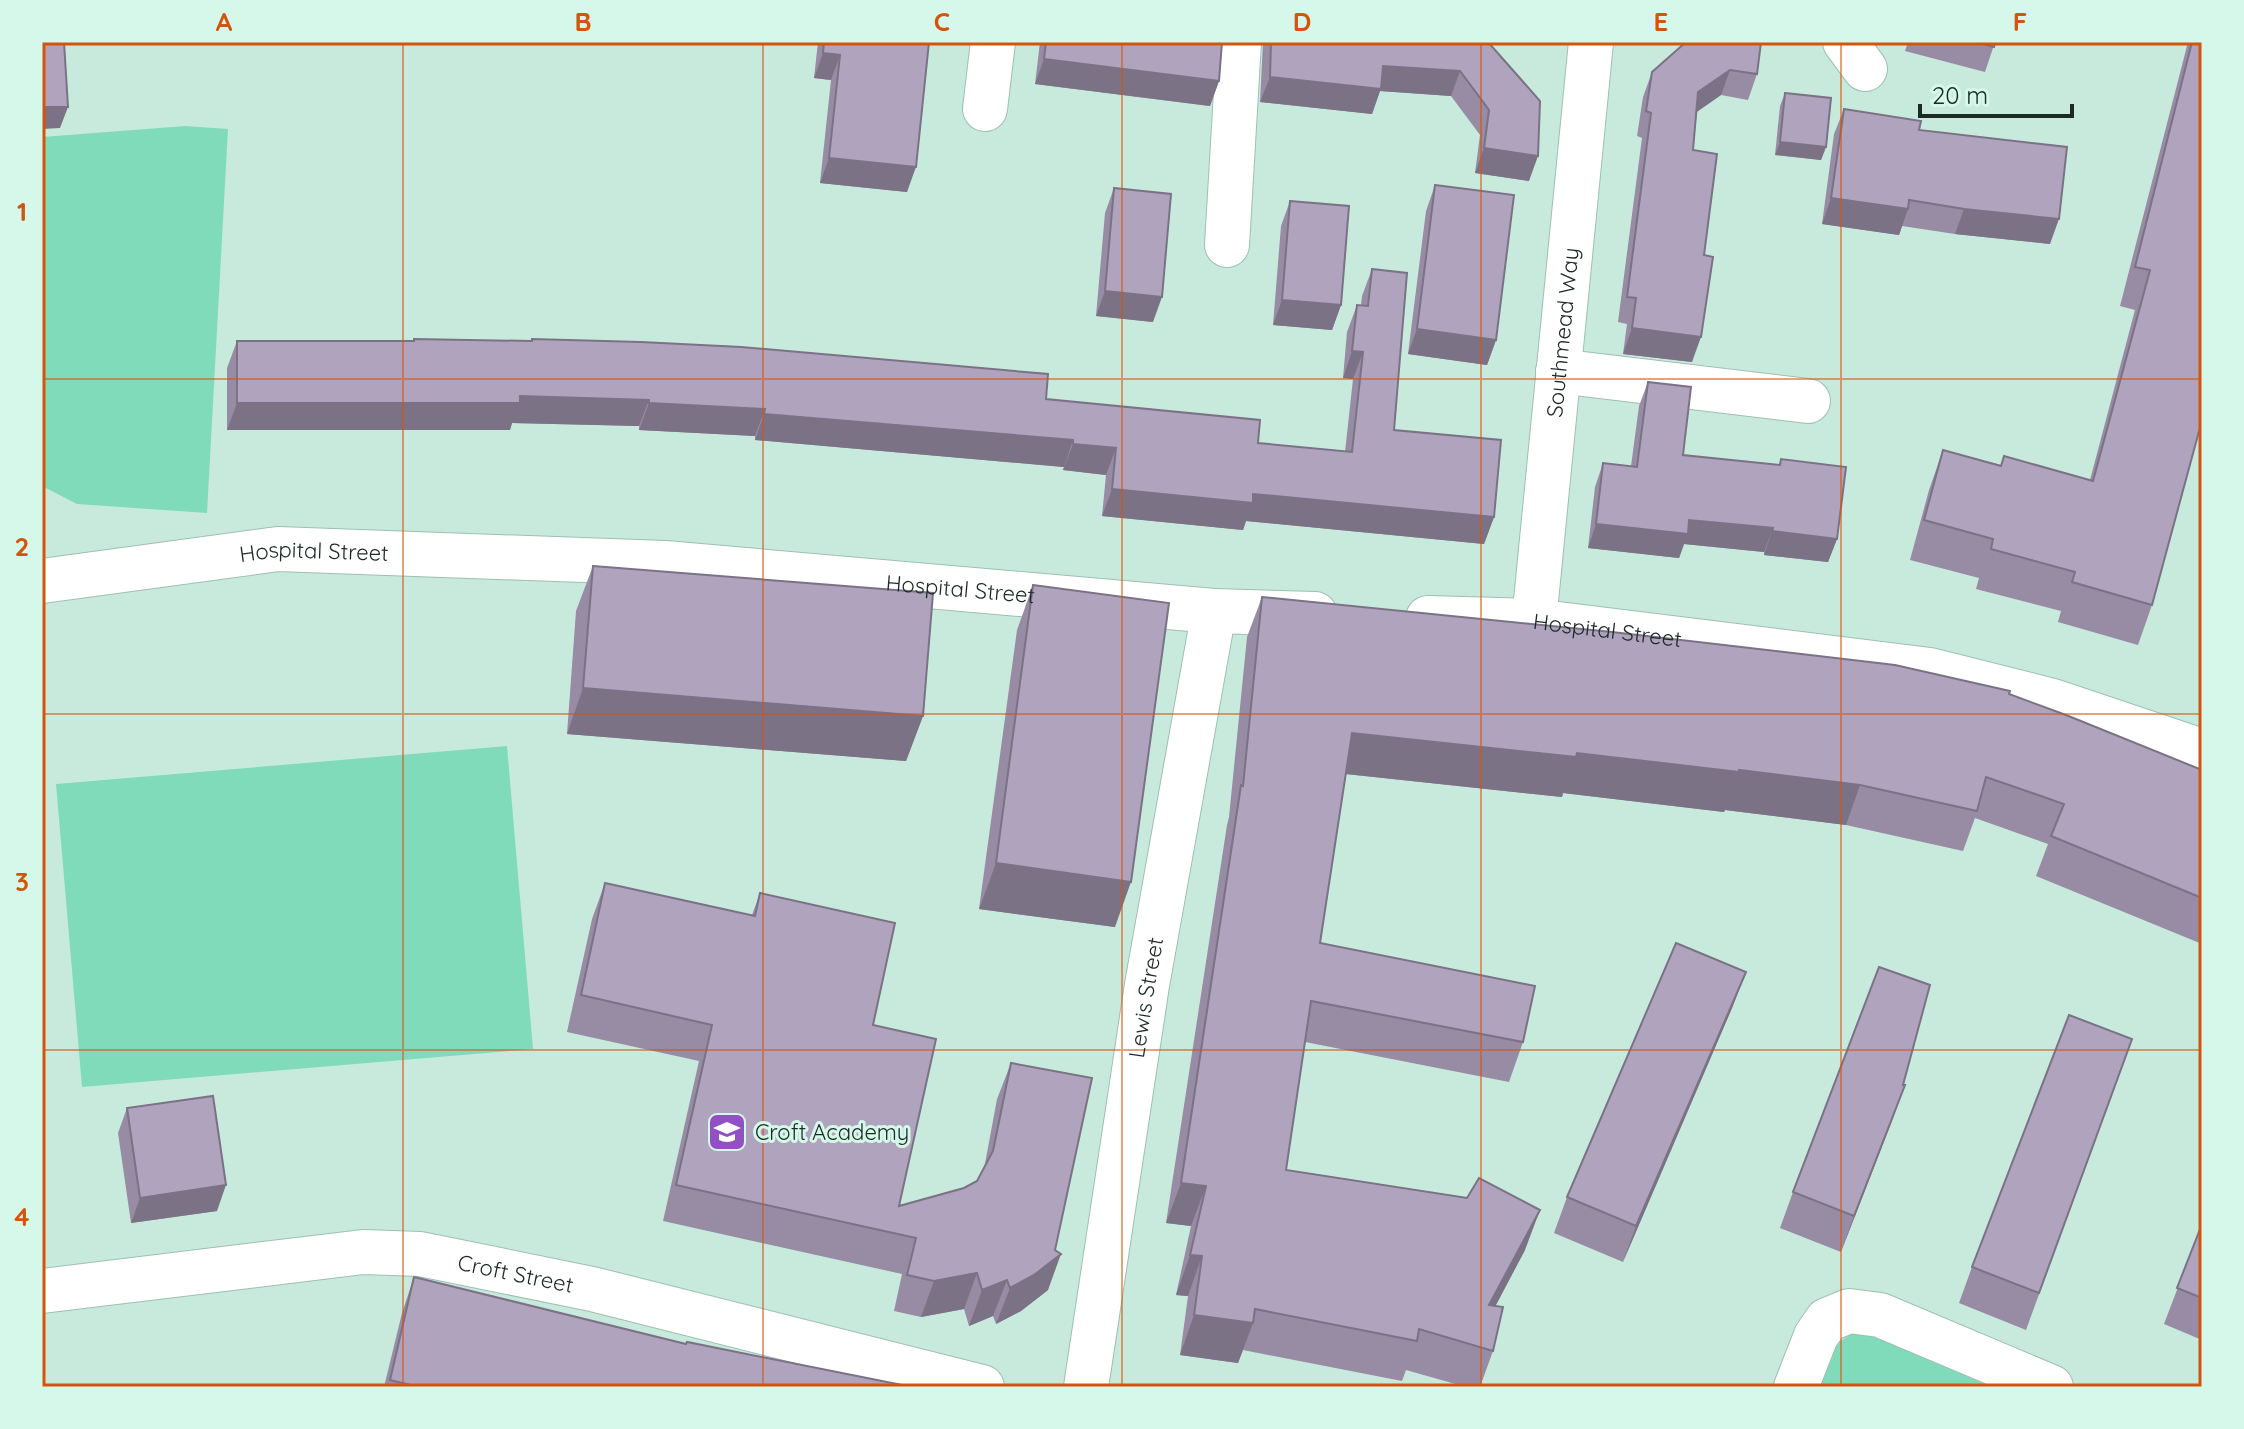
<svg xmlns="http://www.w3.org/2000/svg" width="2244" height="1429" viewBox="0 0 2244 1429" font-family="Quicksand,sans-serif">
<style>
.green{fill:#80dbbb}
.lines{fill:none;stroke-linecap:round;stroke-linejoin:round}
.minor-casing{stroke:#9ebfb2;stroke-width:46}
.minor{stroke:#fff;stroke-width:44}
.wall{fill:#978ca3}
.shaded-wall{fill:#7b7285}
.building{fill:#b0a3be;stroke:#7b7285;stroke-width:2}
.grid{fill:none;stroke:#d4540e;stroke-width:2;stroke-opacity:0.55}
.labels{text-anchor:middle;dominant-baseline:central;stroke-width:6;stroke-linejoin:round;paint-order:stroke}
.street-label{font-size:22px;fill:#1c2924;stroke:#d5f8ea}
.poi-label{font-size:22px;fill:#1c2924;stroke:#d5f8ea;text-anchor:start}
.neatline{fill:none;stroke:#d4540e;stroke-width:3}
.grid-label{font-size:26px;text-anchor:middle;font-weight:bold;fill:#d4540e}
</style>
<rect width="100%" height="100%" fill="#c8eadd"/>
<path class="green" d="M 185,126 L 228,129 L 207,513 L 77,504 L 42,486 L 42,137 Z
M 507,746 L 533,1049 L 82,1087 L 56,784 Z
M 1866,1323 L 2010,1387 L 1816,1387 L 1834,1346 Z"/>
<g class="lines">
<g class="minor-casing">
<g id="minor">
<path d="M 1845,42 L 1865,69"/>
<path d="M 985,109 L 993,42"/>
<path d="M 1227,245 L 1239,42"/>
<path d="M 1558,371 L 1808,401"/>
<path id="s1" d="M 42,581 L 278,549 L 665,563 L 1214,611 L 1315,614"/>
<path id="s2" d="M 1428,618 L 1534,621 L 1930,670 L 2053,701 L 2202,751"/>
<path id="s3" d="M 1534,621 L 1591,42"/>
<path id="s4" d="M 42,1291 L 363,1252 L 420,1254 L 592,1289 L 982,1387"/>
<path id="s5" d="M 1086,1387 L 1147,985 L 1214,611"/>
<path d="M 1796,1387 L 1816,1336 L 1827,1320 L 1849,1311 L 1880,1315 L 2051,1387"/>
</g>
</g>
<use href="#minor" class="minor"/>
</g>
<path class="wall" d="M 818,42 L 929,42 L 907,192 L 820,183 L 831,80 L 814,78 Z
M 1040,42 L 1222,42 L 1219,81 L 1210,106 L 1035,84 Z
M 1263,42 L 1488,42 L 1529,181 L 1475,173 L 1480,135 L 1451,96 L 1380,91 L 1372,114 L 1260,102 Z
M 1686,42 L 1757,74 L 1748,100 L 1721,95 L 1697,112 L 1693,150 L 1704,255 L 1692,362 L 1623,354 L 1627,324 L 1618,322 L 1642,138 L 1637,136 L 1643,97 L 1652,72 Z
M 1908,42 L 1995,42 L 1985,72 L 1905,51 Z
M 2188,42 L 2202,42 L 2152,605 L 2138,645 L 2058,622 L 2061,611 L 1976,589 L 1979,578 L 1910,560 L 1929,490 L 1943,450 L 2001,465 L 2004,456 L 2090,480 L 2135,310 L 2120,306 Z
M 1785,93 L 1826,147 L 1821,160 L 1775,155 L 1780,106 Z
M 1844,109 L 1919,130 L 2050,244 L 1955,234 L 1902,226 L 1899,235 L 1822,224 L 1834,134 Z
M 1435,185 L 1496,340 L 1487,365 L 1408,354 L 1426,211 Z
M 1114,188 L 1153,322 L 1096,316 L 1105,213 Z
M 1290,201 L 1341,305 L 1332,330 L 1273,325 L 1281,226 Z
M 1372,269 L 1394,430 L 1494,517 L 1484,544 L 1246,521 L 1243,530 L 1102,516 L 1106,475 L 1063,470 L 1064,467 L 755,440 L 755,436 L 639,430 L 639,426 L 512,423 L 510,430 L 227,430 L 227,368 L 237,341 L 531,341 L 532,339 L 1046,399 L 1258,443 L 1345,452 L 1353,379 L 1343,378 L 1347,332 L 1357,305 L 1361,305 L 1362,296 Z
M 1648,382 L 1683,455 L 1779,465 L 1781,459 L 1837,539 L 1828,562 L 1764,555 L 1764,552 L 1684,544 L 1679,558 L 1588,548 L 1595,487 L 1603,463 L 1631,466 L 1639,406 Z
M 593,566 L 923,716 L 906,761 L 567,734 L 576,611 Z
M 1033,585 L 1115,927 L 979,909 L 1017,630 Z
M 1262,597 L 2009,694 L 2202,770 L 2202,944 L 2036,876 L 2048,844 L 1975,818 L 1963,851 L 1846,825 L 1725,810 L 1724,812 L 1563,793 L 1562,797 L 1345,774 L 1320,943 L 1523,1042 L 1509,1082 L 1305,1042 L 1286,1170 L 1525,1250 L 1495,1306 L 1493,1351 L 1480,1387 L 1466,1387 L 1406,1370 L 1402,1381 L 1243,1350 L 1238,1363 L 1180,1355 L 1188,1296 L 1176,1295 L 1191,1226 L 1166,1223 L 1227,825 L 1229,817 L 1247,637 Z
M 605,883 L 752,915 L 760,893 L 873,1025 L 899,1206 L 964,1188 L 977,1181 L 984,1169 L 997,1099 L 1011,1063 L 1055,1250 L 1048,1290 L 1021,1311 L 996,1324 L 993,1316 L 969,1326 L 964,1309 L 921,1317 L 894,1311 L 902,1274 L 663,1221 L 699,1061 L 567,1032 L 592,919 Z
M 1746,972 L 1732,1008 L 1623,1262 L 1554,1233 L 1567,1197 Z
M 2132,1039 L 2026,1330 L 1959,1303 L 1972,1267 Z
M 1905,1085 L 1841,1252 L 1780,1228 L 1793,1192 Z
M 127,1108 L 217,1211 L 131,1223 L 118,1133 Z
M 2202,1224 L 2202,1340 L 2164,1324 Z
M 414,1277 L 686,1344 L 912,1387 L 384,1387 L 402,1313 Z"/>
<path class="shaded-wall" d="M 823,53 L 840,55 L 831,80 L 814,78 Z
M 1044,59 L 1219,81 L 1210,106 L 1035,84 Z
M 1383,66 L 1460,71 L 1451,96 L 1380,91 L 1372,114 L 1260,102 L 1270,77 Z
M 1730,70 L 1721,95 L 1689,117 L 1698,92 Z
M 42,107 L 68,107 L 60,128 L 42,129 Z
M 1780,142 L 1826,147 L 1821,160 L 1775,155 Z
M 1484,148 L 1538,156 L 1529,181 L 1475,173 Z
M 829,158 L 916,167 L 907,192 L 820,183 Z
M 1831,198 L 1908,209 L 1899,235 L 1822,224 Z
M 1964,209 L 2059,219 L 2050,244 L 1955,234 Z
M 1105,291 L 1162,297 L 1153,322 L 1096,316 Z
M 1282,300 L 1341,305 L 1332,330 L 1273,325 Z
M 1632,328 L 1701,337 L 1692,362 L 1623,354 Z
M 1417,329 L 1496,340 L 1487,365 L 1408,354 Z
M 1352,351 L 1363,352 L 1353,379 L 1343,378 Z
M 520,396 L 649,400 L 639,426 L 512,423 L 510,430 L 227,430 L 237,403 Z
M 649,403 L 765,409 L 755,436 L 639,430 Z
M 764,414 L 1073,440 L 1064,467 L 755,440 Z
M 1073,444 L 1116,448 L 1106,475 L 1063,470 Z
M 1112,489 L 1253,494 L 1494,517 L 1484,544 L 1246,521 L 1243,530 L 1102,516 Z
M 1689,520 L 1773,528 L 1764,552 L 1684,544 L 1679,558 L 1588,548 L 1596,524 Z
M 1772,531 L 1837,539 L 1828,562 L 1764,555 Z
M 583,688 L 923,716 L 906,761 L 567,734 Z
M 1352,733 L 1577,753 L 1739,770 L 1860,785 L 1846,825 L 1725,810 L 1724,812 L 1563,793 L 1562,797 L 1337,773 Z
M 996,863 L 1131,882 L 1115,927 L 979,909 Z
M 1746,972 L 1732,1008 L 1623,1262 L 1636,1226 Z
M 1905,1085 L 1892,1121 L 1841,1252 L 1854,1216 Z
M 1181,1183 L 1206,1186 L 1191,1226 L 1166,1223 Z
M 226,1185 L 217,1211 L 131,1223 L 140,1198 Z
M 1540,1210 L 1525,1250 L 1475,1345 L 1489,1305 Z
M 1061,1254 L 1048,1290 L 1021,1311 L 996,1324 L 1010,1288 Z
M 1190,1255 L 1202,1256 L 1188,1296 L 1176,1295 Z
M 977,1273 L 964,1309 L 921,1317 L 934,1281 Z
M 1007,1280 L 993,1316 L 969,1326 L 982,1290 Z
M 1194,1315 L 1253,1323 L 1238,1363 L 1180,1355 Z"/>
<path class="building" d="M 42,42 L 64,42 L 68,107 L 42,107 Z
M 824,42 L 929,42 L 916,167 L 829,158 L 840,55 L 823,53 Z
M 1046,42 L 1222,42 L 1219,81 L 1044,59 Z
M 1271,42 L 1488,42 L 1540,101 L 1538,156 L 1484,148 L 1489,110 L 1460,71 L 1383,66 L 1381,89 L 1270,77 Z
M 1686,42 L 1761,42 L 1757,74 L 1730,70 L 1698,92 L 1693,150 L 1717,154 L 1704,255 L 1713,257 L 1701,337 L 1632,328 L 1636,298 L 1627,297 L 1651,113 L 1646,111 L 1652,72 Z
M 1976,42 L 1995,42 L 1994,47 Z
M 2192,42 L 2202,42 L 2202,420 L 2152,605 L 2072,582 L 2075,572 L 1991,549 L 1993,539 L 1924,520 L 1943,450 L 2001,466 L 2004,456 L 2093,481 L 2150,270 L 2135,267 Z
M 1785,93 L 1831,98 L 1826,147 L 1780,142 Z
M 1844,109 L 1921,121 L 1919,130 L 2067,147 L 2059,219 L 1964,209 L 1909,200 L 1908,209 L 1831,198 Z
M 1435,185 L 1514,195 L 1496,340 L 1417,329 Z
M 1114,188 L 1171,194 L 1162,297 L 1105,291 Z
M 1290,201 L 1349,206 L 1341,305 L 1282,300 Z
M 1372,269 L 1407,273 L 1394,430 L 1501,440 L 1494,517 L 1253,494 L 1253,503 L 1112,489 L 1116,448 L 1073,444 L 1073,440 L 764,414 L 765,409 L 649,403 L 649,400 L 520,396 L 520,403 L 237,403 L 237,341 L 414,341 L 414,339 L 532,341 L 532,339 L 641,342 L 741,347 L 1048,374 L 1046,399 L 1260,420 L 1258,443 L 1352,452 L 1363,352 L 1352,351 L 1357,305 L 1368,306 Z
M 1648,382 L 1691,387 L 1683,455 L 1780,465 L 1781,459 L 1846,467 L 1837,539 L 1772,531 L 1773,528 L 1689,520 L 1688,534 L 1596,524 L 1603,463 L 1637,467 Z
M 593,566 L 933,593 L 923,716 L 583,688 Z
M 1033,585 L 1169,603 L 1131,882 L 996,863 Z
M 1262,597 L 1612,632 L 1895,665 L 2010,691 L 2009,694 L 2066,715 L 2202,770 L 2202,898 L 2051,836 L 2064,804 L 1986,777 L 1977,811 L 1860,785 L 1739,770 L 1739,772 L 1577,753 L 1576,757 L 1352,733 L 1320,943 L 1535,986 L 1523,1042 L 1311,1001 L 1286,1170 L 1467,1198 L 1479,1178 L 1540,1210 L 1489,1305 L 1503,1307 L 1493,1351 L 1419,1329 L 1417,1341 L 1255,1309 L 1253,1323 L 1194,1315 L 1202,1256 L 1190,1255 L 1206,1186 L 1181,1183 L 1241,785 L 1243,786 Z
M 605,883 L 755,916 L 760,893 L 895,923 L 873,1025 L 936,1039 L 899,1206 L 964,1188 L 977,1181 L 993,1151 L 1011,1063 L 1092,1078 L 1055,1250 L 1061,1254 L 1034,1275 L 1010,1288 L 1007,1280 L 982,1290 L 977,1273 L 934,1281 L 907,1275 L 916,1238 L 676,1185 L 712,1025 L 581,995 Z
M 1676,943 L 1746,972 L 1636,1226 L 1567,1197 Z
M 1879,967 L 1930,985 L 1903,1085 L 1905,1085 L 1854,1216 L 1793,1192 Z
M 2069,1015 L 2132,1039 L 2039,1293 L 1972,1267 Z
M 213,1096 L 226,1185 L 140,1198 L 127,1108 Z
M 2202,1224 L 2202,1298 L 2177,1288 Z
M 414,1277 L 686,1344 L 687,1342 L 912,1387 L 419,1387 L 390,1380 Z"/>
<path class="grid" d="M 403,42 L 403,1387M 763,42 L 763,1387M 1122,42 L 1122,1387M 1481,42 L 1481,1387M 1841,42 L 1841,1387M 42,379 L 2202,379M 42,714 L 2202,714M 42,1050 L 2202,1050"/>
<defs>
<g id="school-square" transform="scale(2)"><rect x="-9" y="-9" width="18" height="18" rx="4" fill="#9350c5" stroke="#d5f8ea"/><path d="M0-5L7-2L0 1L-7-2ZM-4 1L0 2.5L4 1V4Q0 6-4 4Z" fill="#fff"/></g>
</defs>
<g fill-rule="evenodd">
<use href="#school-square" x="727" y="1132"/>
</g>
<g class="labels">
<g class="street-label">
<text stroke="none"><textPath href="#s3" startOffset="290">Southmead Way</textPath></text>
<text stroke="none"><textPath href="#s1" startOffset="274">Hospital Street</textPath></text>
<text stroke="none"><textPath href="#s1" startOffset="922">Hospital Street</textPath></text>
<text stroke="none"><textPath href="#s2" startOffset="180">Hospital Street</textPath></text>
<text stroke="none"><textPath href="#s5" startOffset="394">Lewis Street</textPath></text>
<text stroke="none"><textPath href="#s4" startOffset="478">Croft Street</textPath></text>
</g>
<g class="poi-label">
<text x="755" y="1132">Croft Academy</text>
</g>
</g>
<rect width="2244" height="1429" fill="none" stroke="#d5f8ea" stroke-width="88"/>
<path d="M1920 104v12h152v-12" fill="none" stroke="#1c2924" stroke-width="4"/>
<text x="1932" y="104" font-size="24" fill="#1c2924" stroke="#d5f8ea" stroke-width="6" paint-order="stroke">20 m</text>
<rect x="44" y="44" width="2156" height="1341" class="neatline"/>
<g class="grid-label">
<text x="224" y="31">A</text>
<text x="583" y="31">B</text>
<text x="942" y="31">C</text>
<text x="1302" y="31">D</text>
<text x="1661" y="31">E</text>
<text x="2020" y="31">F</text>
<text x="22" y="221">1</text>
<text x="22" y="556">2</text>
<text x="22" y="891">3</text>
<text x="22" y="1226">4</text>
</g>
</svg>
